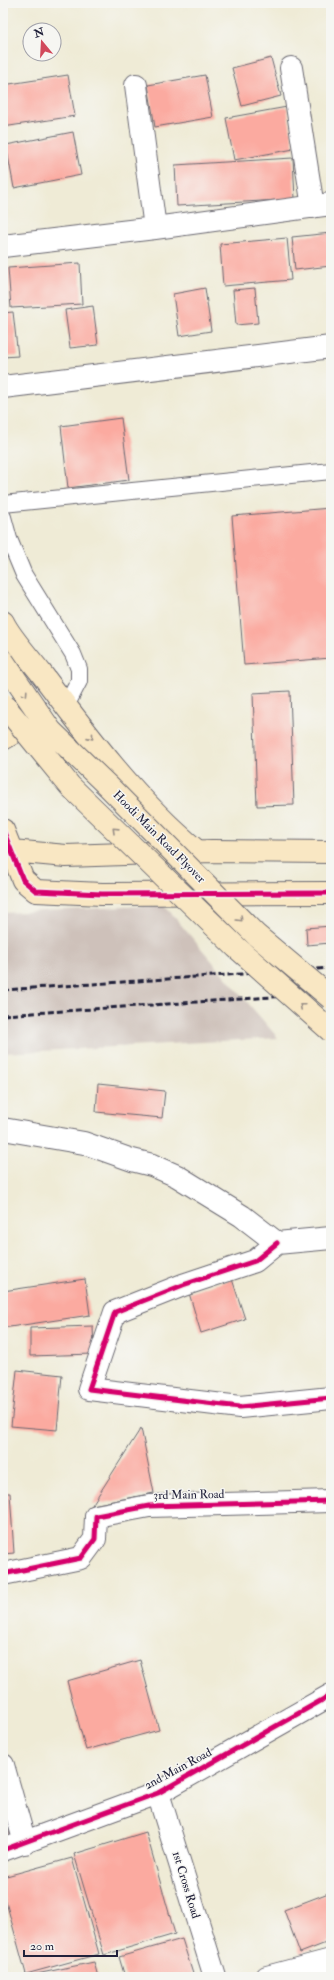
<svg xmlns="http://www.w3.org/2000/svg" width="334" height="1980" viewBox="0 0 334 1980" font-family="'IM FELL Double Pica',serif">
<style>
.industrial{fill:#cec1ba}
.building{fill:#fbaaa0}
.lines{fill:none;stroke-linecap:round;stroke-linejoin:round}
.lane-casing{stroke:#6a6871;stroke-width:18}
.street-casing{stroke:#6a6871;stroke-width:24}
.secondary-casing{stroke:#6a6871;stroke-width:24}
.lane{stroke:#fff;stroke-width:16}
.street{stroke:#fff;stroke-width:22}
.secondary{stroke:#f9e7c3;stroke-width:22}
.rail{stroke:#22223b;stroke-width:3;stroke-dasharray:6 3;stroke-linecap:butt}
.secondary-bridge-casing{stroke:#6a6871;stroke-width:24;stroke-linecap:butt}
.secondary-bridge{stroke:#f9e7c3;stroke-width:22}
.cycleway-casing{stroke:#f6f6f2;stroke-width:8}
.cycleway{stroke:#d6006c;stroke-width:5}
.oneway{stroke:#988e86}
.labels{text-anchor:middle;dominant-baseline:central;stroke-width:3;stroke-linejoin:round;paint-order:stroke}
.street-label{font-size:12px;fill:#22223b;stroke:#f6f6f2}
</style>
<rect width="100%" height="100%" fill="#f6f6f2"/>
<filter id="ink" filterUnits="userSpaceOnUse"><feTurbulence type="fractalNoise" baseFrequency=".025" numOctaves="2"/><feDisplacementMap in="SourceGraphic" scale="8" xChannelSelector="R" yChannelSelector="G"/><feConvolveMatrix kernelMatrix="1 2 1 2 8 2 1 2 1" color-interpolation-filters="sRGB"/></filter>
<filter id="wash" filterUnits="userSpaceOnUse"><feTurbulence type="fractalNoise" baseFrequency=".012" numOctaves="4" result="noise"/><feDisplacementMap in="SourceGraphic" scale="16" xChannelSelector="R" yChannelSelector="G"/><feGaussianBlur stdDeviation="0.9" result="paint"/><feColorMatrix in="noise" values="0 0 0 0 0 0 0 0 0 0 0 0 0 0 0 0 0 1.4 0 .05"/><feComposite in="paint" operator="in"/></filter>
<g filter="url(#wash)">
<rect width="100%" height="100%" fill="#efebd6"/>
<path class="industrial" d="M 164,905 L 278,1038 L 3,1053 L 3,913 Z"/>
<g id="blocks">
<path class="building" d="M 271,58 L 281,96 L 242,106 L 232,68 Z
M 68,75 L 75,116 L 3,127 L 3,85 Z
M 205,75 L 213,117 L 155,127 L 148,85 Z
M 287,107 L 294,149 L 234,160 L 226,118 Z
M 73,132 L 81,175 L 14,188 L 6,145 Z
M 293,158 L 295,199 L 177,206 L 175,165 Z
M 331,233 L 331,266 L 295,270 L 292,237 Z
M 287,238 L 291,280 L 223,286 L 220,244 Z
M 80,263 L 82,304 L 11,308 L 8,268 Z
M 205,288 L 211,331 L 179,336 L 173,294 Z
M 255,288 L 258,323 L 236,325 L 233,290 Z
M 93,306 L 98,345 L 70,348 L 65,310 Z
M 13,312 L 18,356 L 3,357 L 3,313 Z
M 121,418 L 129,480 L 68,488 L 61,426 Z
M 331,508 L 331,658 L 244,665 L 232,516 Z
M 290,691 L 294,805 L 257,806 L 253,693 Z
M 331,926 L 331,943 L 307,945 L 306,928 Z
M 98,1084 L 165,1091 L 162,1118 L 96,1112 Z
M 85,1279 L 90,1315 L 3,1328 L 3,1291 Z
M 232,1279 L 245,1319 L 201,1333 L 189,1293 Z
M 93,1326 L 94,1354 L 30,1356 L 30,1328 Z
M 17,1370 L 62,1375 L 57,1430 L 11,1426 Z
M 141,1428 L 154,1493 L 92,1505 Z
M 3,1493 L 10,1493 L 14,1553 L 3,1554 Z
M 140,1660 L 159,1730 L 86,1750 L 67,1681 Z
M 3,1810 L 11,1838 L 3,1841 Z
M 146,1832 L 175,1934 L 104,1955 L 74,1854 Z
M 72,1858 L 99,1954 L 26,1974 L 3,1891 L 3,1877 Z
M 331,1892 L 331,1941 L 300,1953 L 284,1910 Z
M 182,1939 L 194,1977 L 125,1977 L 119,1957 Z
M 94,1962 L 98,1977 L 28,1977 L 27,1976 Z"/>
</g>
</g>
<g filter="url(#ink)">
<use href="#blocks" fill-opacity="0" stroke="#6a6871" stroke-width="1"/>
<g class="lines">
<g class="lane-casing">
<path id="lane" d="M 3,504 L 331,471
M 3,517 L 9,539 L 24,575 L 73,654 L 79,669 L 79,681 L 66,706"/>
</g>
<g class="street-casing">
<path id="street" d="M 291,68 L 313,207
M 136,85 L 155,228
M 3,246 L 155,228 L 331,204
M 3,387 L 331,347
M 3,1129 L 84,1143 L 132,1160 L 152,1165 L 177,1176 L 242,1216 L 277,1243 L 331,1238
M 277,1243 L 255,1261 L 183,1285 L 115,1312 L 89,1389 L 240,1407 L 331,1398
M 3,1574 L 81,1558 L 95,1539 L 96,1516 L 149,1506 L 331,1501
M 3,1765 L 25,1843
M 158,1793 L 215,1977
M 3,1850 L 158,1793 L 331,1695
M 267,1977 L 331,1960"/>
</g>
<g class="secondary-casing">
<path id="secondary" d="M 3,622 C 10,637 30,659 41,673 C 88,736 137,801 197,851
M 3,739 L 38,718
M 3,830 L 23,880 L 36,891 L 102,894 L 331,893
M 12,851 L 66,856 L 212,851 L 331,852"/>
</g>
<use href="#lane" class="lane"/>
<use href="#street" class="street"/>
<use href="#secondary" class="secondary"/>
<path class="rail" d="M 3,990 L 331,968
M 3,1015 L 331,993"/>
<g class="secondary-bridge-casing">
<path id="secondary-bridge" d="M 3,661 L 51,731 L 109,787 L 256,935 L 331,998
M 3,704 L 70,786 L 236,947 L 331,1031"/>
</g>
<use href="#secondary-bridge" class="secondary-bridge"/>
<g class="cycleway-casing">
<path id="cycleway" d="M 3,830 L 23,880 L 36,891 L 102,894 L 331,893
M 277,1243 L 255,1261 L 183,1285 L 115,1312 L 89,1389 L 240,1407 L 331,1398
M 3,1574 L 81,1558 L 95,1539 L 96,1516 L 149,1506 L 331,1501
M 3,1850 L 158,1793 L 331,1695"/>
</g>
<use href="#cycleway" class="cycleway"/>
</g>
<defs><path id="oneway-chevron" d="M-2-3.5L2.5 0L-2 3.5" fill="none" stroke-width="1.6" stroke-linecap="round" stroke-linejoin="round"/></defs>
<g class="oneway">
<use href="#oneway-chevron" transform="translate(25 694) rotate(56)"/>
<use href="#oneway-chevron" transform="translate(91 737) rotate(51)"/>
<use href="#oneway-chevron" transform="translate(115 830) rotate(-136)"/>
<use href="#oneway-chevron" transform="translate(240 919) rotate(45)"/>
<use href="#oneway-chevron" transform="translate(302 1006) rotate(-139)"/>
</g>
</g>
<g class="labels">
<g class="street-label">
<text transform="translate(159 837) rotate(45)">Hoodi Main Road Flyover</text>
<text transform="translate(189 1495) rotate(-1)">3rd Main Road</text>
<text transform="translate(178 1769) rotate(-28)">2nd Main Road</text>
<text transform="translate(186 1885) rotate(73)">1st Cross Road</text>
</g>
</g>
<rect width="334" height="1980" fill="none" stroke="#f6f6f2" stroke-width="16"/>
<g transform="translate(42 42) rotate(342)"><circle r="19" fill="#f6f6f2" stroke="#a1a1a9"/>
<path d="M0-3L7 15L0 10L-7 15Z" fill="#d1495b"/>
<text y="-6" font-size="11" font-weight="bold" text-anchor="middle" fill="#22223b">N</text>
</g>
<path d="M24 1950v6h93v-6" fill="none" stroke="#22223b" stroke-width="2"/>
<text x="30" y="1950" font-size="12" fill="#22223b" stroke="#f6f6f2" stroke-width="3" paint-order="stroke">20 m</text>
</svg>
